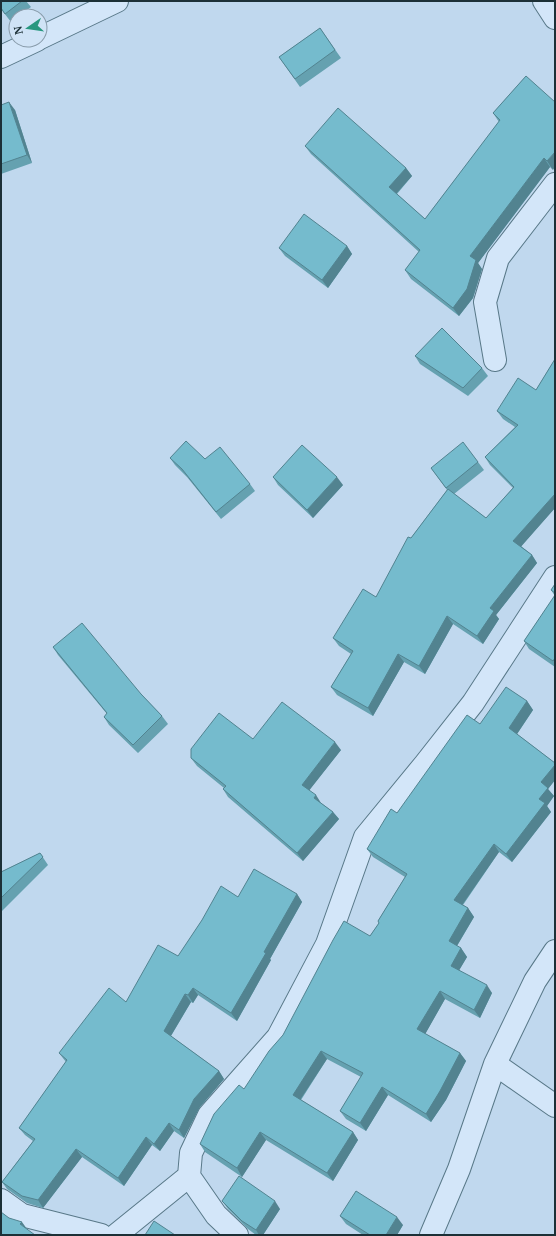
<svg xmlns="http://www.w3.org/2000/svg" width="556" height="1236" viewBox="0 0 556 1236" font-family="'PT Serif',serif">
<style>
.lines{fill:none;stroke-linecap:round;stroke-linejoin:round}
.minor-casing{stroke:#587888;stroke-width:24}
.minor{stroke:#d3e6f9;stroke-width:22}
.wall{fill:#65a1b0}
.shaded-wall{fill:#528390}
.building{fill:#75bbcd;stroke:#528390}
</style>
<rect width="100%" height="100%" fill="#c0d8ee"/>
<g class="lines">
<g class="minor-casing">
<path id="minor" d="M 544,1 L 555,18
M 40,38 L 117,1
M 1,57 L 37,40
M 495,360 L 485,302 L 498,258 L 555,184
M 495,1064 L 555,1106
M 1,1200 L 22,1215 L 101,1235
M 116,1235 L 189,1176
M 237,1235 L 216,1215 L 189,1176 L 191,1153 L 209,1115 L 278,1037 L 327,944 L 365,837 L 425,764 L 473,703 L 555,577
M 431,1235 L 459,1169 L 495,1064 L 535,981 L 555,951"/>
</g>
<use href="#minor" class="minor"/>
</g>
<path class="wall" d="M 1,1 L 26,1 L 31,7 L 19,16 L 16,16 L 16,18 L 11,22 L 1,9 Z
M 320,28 L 341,58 L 300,87 L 279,57 Z
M 526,76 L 553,170 L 550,167 L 478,263 L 482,269 L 473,298 L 459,316 L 411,279 L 405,270 L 419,252 L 311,154 L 305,146 L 406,168 L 412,176 L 397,194 L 425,219 L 499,122 L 493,113 Z
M 1,105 L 15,110 L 32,163 L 1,174 Z
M 347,246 L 352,254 L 328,288 L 285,256 L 279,248 Z
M 415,356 L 482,368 L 488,376 L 468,396 L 420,364 Z
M 555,359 L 555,508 L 521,546 L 532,555 L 537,563 L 496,615 L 499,619 L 483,644 L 453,624 L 425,674 L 404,662 L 373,716 L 337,695 L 331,687 L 351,654 L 339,646 L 333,638 L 376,597 L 411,538 L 447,490 L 431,468 L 478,462 L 484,470 L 454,494 L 486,518 L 513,488 L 490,465 L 485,457 L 515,427 L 503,419 L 497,411 L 536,390 Z
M 170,458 L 205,459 L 250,484 L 255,491 L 221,519 L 187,477 L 175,465 Z
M 273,477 L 343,485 L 313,518 L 278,485 Z
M 555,584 L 555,667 L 529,649 L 524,641 L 555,596 L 551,590 Z
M 53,647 L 141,694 L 162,716 L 168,724 L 138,753 L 109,725 L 104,717 L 107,714 L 58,655 Z
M 527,701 L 533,710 L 517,734 L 555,763 L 555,780 L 548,789 L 554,796 L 547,806 L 551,812 L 512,862 L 499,852 L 463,905 L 468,908 L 474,917 L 457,946 L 461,948 L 467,957 L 459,970 L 492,993 L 480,1018 L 445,999 L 425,1034 L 460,1053 L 466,1061 L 446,1100 L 431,1122 L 388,1095 L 366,1131 L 346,1119 L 340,1111 L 361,1077 L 327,1059 L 301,1100 L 353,1132 L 358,1140 L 333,1181 L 266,1140 L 242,1177 L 205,1152 L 200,1144 L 370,936 L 379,923 L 378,921 L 405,877 L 373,857 L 367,849 L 397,813 L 480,724 Z
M 253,739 L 341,750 L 309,790 L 321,803 L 333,812 L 339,819 L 303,861 L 228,797 L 223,789 L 224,788 L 197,766 L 191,758 Z
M 40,853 L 48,865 L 1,912 L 1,872 Z
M 297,894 L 302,902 L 270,959 L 271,960 L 237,1021 L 198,995 L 193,1003 L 191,1002 L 171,1036 L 219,1071 L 224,1079 L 200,1107 L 184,1138 L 174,1131 L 160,1151 L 152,1145 L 124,1186 L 82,1157 L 43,1208 L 27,1203 L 7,1189 L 2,1182 L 33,1141 L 25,1135 L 19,1128 L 66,1062 L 59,1053 L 126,1002 L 178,956 L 238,897 Z
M 222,1201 L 280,1209 L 263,1235 L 256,1235 L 248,1229 L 228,1209 Z
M 340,1216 L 403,1225 L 397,1235 L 363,1235 L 346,1224 Z"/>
<path class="shaded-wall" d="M 9,102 L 15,110 L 32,163 L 27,155 Z
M 555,152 L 555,167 L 553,170 L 547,161 Z
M 544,158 L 550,167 L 478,263 L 482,269 L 473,298 L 459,316 L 453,308 L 470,256 Z
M 406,168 L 412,176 L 395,195 L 389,187 Z
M 347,246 L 352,254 L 328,288 L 322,280 Z
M 337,477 L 343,485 L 313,518 L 307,510 Z
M 555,494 L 555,508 L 519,549 L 513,541 Z
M 532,555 L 537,563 L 496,615 L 499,619 L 483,644 L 477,636 L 490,608 Z
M 447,616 L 453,624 L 425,674 L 419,666 Z
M 398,654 L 404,662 L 373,716 L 368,708 Z
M 527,701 L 533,710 L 515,737 L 509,728 Z
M 335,742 L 341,750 L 308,792 L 302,785 Z
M 555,765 L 555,780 L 548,789 L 554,796 L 547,806 L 551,812 L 512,862 L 506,854 L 539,799 L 541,782 Z
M 316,795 L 321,803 L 314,798 Z
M 333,812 L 339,819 L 303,861 L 297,853 Z
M 494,844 L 499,852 L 460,908 L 454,900 Z
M 297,894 L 302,902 L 270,959 L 271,960 L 237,1021 L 231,1013 L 264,952 Z
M 468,908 L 474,917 L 455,949 L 449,941 Z
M 461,948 L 467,957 L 457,974 L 451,966 Z
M 487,985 L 492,993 L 480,1018 L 474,1010 Z
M 193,988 L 198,995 L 193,1003 L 188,995 Z
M 440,991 L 445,999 L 423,1038 L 417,1029 Z
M 185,994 L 191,1002 L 169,1039 L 164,1031 Z
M 321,1051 L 327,1059 L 298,1103 L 293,1095 Z
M 460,1053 L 466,1061 L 446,1100 L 431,1122 L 426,1114 Z
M 219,1071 L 224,1079 L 200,1107 L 184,1138 L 179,1130 L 194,1099 Z
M 382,1087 L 388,1095 L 366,1131 L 360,1123 Z
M 169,1123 L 174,1131 L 160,1151 L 154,1144 Z
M 260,1132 L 266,1140 L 242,1177 L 237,1168 Z
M 353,1132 L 358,1140 L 333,1181 L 327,1173 Z
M 146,1137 L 152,1145 L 124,1186 L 118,1178 Z
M 76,1149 L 82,1157 L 43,1208 L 38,1200 Z
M 275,1201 L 280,1209 L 263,1235 L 259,1235 L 256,1230 Z
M 397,1217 L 403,1225 L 397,1235 L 386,1235 Z
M 22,1222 L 27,1229 L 20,1224 Z"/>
<path class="building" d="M 1,1 L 22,1 L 5,14 L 1,8 Z
M 320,28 L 335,50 L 295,79 L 279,57 Z
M 526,76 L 555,102 L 555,152 L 547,161 L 544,158 L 470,256 L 476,260 L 467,289 L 453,308 L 405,270 L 420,250 L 305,146 L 338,108 L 406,168 L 389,187 L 425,219 L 500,120 L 493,113 Z
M 9,102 L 27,155 L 1,164 L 1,105 Z
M 304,214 L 347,246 L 322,280 L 279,248 Z
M 442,328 L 482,368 L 463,388 L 415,356 Z
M 555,359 L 555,494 L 513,541 L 532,555 L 490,608 L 494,611 L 477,636 L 447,616 L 419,666 L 398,654 L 368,708 L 331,687 L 353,651 L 333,638 L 363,589 L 376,597 L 408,537 L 411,538 L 448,489 L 486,518 L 514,487 L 485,457 L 518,425 L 497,411 L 518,378 L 536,390 Z
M 186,441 L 205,459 L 220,447 L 250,484 L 216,512 L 182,469 L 170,458 Z
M 463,442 L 478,462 L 446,488 L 431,468 Z
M 302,445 L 337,477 L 307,510 L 273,477 Z
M 555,584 L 555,593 L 551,590 Z
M 555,595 L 555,658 L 553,661 L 524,641 Z
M 82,623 L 141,694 L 162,716 L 133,745 L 104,717 L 107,713 L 53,647 Z
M 506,687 L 527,701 L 509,728 L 555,763 L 555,765 L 541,782 L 548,788 L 539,799 L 545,803 L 506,854 L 494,844 L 454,900 L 468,908 L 449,941 L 461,948 L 451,966 L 487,985 L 474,1010 L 440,991 L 417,1029 L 460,1053 L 440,1091 L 426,1114 L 382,1087 L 360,1123 L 340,1111 L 363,1073 L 321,1051 L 293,1095 L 353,1132 L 327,1173 L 260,1132 L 237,1168 L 200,1144 L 214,1114 L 239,1085 L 244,1089 L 269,1051 L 283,1035 L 333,940 L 344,921 L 370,936 L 379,923 L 378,921 L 407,874 L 367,849 L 391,809 L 397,813 L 467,715 L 480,724 Z
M 282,702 L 335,742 L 302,785 L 316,795 L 314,798 L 333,812 L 297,853 L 223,789 L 226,786 L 191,758 L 191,749 L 219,713 L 253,739 Z
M 40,853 L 43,857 L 1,898 L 1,872 Z
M 254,869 L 297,894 L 264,952 L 266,953 L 231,1013 L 193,988 L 188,995 L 185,994 L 164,1031 L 219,1071 L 194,1099 L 179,1130 L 169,1123 L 154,1144 L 146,1137 L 118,1178 L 76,1149 L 38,1200 L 22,1196 L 2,1182 L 35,1139 L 19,1128 L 67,1060 L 59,1053 L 109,988 L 126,1002 L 158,945 L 178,956 L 202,920 L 221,886 L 238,897 Z
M 239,1176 L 275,1201 L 256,1230 L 242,1221 L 222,1201 Z
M 356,1191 L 397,1217 L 386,1235 L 370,1235 L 340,1216 Z
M 1,1212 L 9,1218 L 22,1222 L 20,1224 L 35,1235 L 1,1235 Z
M 154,1221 L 175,1235 L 145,1235 Z"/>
<rect width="556" height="1236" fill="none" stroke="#1c3037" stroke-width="4"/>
<g transform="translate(28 28) rotate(257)"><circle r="19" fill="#d0e3f6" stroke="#889baa"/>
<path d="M0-3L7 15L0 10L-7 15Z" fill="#27977f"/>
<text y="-6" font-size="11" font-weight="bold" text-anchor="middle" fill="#1c3037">N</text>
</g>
</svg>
